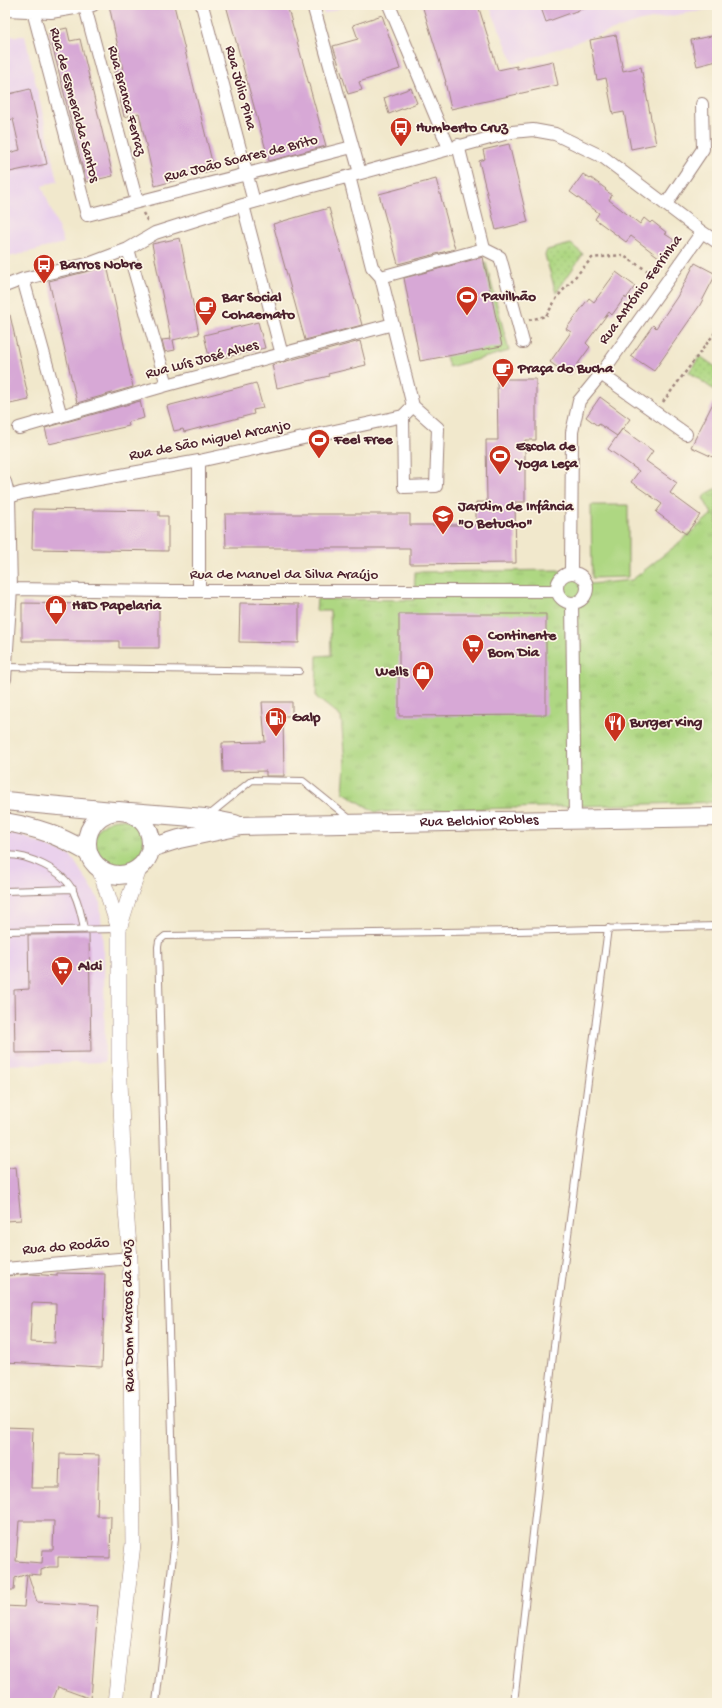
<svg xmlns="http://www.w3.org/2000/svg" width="722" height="1708" viewBox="0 0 722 1708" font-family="'Gochi Hand',sans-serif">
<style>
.built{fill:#ead1ec}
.grass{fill:url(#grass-tufts);stroke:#7c7b56}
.park{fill:url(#park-dots);stroke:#7c7b56}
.pitch{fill:#aed782;stroke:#7c7b56}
.building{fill:#d7a8d6;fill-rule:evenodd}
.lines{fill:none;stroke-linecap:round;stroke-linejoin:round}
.service-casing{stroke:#9e847c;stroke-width:8}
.minor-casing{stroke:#9e847c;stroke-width:14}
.tertiary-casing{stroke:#9e847c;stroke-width:16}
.secondary-casing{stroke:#9e847c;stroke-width:20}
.path{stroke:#9e847c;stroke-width:2.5;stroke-dasharray:3 3;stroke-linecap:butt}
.service{stroke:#fff;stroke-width:6}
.minor{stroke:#fff;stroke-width:12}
.tertiary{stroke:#fff;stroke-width:15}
.secondary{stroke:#fff;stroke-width:18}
.labels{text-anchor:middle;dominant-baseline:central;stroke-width:3.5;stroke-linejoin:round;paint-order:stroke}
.street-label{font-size:15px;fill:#4a1f2b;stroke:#fcf5e5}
.poi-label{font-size:15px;font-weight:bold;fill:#4a1f2b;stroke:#fcf5e5;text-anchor:start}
</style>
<defs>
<pattern id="grass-tufts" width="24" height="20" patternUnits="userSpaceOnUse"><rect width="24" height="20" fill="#aed782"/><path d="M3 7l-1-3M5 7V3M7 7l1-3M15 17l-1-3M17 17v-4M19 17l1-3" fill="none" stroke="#97b870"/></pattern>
<pattern id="park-dots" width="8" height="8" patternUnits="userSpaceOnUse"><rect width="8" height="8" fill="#aed782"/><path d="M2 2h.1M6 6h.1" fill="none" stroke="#97b870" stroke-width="1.8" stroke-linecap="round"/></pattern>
</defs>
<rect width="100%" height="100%" fill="#fcf5e5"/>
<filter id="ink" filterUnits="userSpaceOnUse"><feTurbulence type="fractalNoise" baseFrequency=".025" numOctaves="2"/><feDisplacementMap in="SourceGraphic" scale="8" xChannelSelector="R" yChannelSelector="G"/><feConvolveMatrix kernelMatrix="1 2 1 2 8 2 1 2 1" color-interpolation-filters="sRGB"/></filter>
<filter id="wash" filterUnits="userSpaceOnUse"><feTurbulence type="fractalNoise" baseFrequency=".012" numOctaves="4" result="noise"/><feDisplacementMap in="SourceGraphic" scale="16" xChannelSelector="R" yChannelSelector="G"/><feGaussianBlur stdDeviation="0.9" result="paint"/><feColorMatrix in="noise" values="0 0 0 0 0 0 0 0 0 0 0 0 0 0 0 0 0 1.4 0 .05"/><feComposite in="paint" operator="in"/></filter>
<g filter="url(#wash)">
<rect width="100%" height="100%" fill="#f1e8cc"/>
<path class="built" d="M 322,5 L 348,5 L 324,14 Z
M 489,5 L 717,5 L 717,8 L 641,21 L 582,40 L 514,64 Z
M 5,36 L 25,36 L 58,181 L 42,186 L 64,243 L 5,258 Z
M 5,834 L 17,834 L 71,856 L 100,901 L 104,960 L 105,1062 L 5,1065 Z"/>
<path class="grass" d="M 717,488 L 717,802 L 375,812 L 343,792 L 345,763 L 341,717 L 316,697 L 317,656 L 331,655 L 330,611 L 316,611 L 317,599 L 414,600 L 415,572 L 558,570 L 590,584 L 632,580 L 675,546 L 712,514 L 703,498 L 706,494 Z
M94 844a25 25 0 1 1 50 0a25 25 0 1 1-50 0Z"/>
<path class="park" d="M 571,244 L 583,254 L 556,293 L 545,255 L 547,250 Z
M 700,356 L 717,368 L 717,385 L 714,390 L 689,372 Z"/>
<path class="pitch" d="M 486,263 L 509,351 L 449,367 L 425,282 Z
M 591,505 L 628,505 L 628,577 L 592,578 Z"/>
<g id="blocks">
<path class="building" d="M 109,5 L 174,5 L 214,170 L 155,186 L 139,113 L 124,117 L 114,72 L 123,70 Z
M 226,5 L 287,5 L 326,146 L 269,161 Z
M 422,5 L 478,5 L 498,70 L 517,66 L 517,69 L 553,61 L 558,85 L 451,109 L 445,82 L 446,82 Z
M 540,5 L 590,5 L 590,6 L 546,22 Z
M 382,15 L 400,69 L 359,82 L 362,90 L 348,94 L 333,46 L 358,39 L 353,25 Z
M 67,28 L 70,41 L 80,39 L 113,176 L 86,182 L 49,32 Z
M 616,35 L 623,71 L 641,67 L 656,144 L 631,149 L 624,112 L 613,114 L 606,78 L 597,80 L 590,40 Z
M 717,35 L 717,61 L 697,66 L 691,40 Z
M 411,88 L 417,103 L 389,114 L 384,98 Z
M 30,89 L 47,164 L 5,173 L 5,154 L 20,150 L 13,119 L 5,121 L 5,95 Z
M 509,144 L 528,222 L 496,230 L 479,161 L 485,159 L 483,150 Z
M 583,174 L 590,179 L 591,178 L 606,189 L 605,190 L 612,195 L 609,200 L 640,224 L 644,218 L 650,223 L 652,221 L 667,233 L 665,234 L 674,240 L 660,258 L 631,236 L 626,242 L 595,219 L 599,213 L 570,192 Z
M 436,179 L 455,249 L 398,264 L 379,194 Z
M 329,208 L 362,325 L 305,340 L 273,224 Z
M 180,238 L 199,334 L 173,340 L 175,350 L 165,352 L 162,340 L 171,339 L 152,244 Z
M 483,257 L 502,346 L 420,361 L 404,278 Z
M 695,263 L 716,274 L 700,305 L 654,371 L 631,356 L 653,325 L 656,328 L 677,297 Z
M 107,265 L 133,387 L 77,403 L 49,281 L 93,270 Z
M 616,272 L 635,286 L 626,299 L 625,297 L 612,315 L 609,312 L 586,343 L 590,347 L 569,376 L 550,362 L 571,332 L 566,329 L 589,298 L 594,302 Z
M 5,315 L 10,315 L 29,400 L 5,405 Z
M 258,322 L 265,348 L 210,361 L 204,335 Z
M 360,341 L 366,365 L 328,374 L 329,376 L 277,388 L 272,365 Z
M 497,379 L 536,379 L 536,440 L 525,440 L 525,502 L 515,502 L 516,563 L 410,564 L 410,548 L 226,548 L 225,514 L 410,514 L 410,525 L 476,525 L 476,502 L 487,502 L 486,440 L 498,440 Z
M 256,383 L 263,408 L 253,410 L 254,414 L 184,432 L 183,429 L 174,431 L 167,406 Z
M 717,395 L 717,459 L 691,447 Z
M 600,397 L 630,419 L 617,436 L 599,424 L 598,426 L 586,417 Z
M 140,401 L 144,418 L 128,422 L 129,426 L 49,444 L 45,428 Z
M 622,429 L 653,451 L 646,461 L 677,483 L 670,493 L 700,515 L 686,534 L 656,512 L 662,504 L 631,482 L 639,471 L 608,449 Z
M 33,509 L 159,511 L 159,516 L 168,516 L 168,551 L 32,549 Z
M 22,603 L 159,605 L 159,648 L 119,648 L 119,641 L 22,641 Z
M 240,603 L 299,604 L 299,643 L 239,642 Z
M 399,614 L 546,614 L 546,715 L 399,716 Z
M 262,702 L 292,702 L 292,716 L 283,716 L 284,776 L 266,776 L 266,771 L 223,772 L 222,743 L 265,742 Z
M 89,934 L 91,1052 L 15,1053 L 14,990 L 29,989 L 28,935 Z
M 16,1167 L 21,1220 L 5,1221 L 5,1169 Z
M 57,1273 L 105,1274 L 102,1367 L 5,1362 L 5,1276 L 31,1274 L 57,1276 ZM 32,1303 L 56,1304 L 55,1343 L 30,1342 Z
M 5,1427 L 33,1428 L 31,1488 L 59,1488 L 60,1454 L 99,1455 L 97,1516 L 111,1516 L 110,1558 L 58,1557 L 58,1567 L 49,1567 L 41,1570 L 41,1575 L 28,1574 L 37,1602 L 98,1606 L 91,1699 L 58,1687 L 52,1703 L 5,1703 L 5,1606 L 24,1607 L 27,1574 L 15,1578 L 14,1590 L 5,1590 ZM 19,1521 L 54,1521 L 53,1550 L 43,1550 L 42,1563 L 16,1561 Z"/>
</g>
</g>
<g filter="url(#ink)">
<use href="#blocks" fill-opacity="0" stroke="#9e847c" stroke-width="1"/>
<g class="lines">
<g class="service-casing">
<path id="service" d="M 6,667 L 299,671
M 208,816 L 252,780 L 303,781 L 350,819
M 5,855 C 27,854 63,870 73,891 C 79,904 82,916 84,930
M 5,891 L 73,889
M 5,931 L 119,929
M 156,1703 L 175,1539 L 158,947 L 159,941 L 165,936 L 517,931 L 717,926
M 514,1703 L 557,1319 L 608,928"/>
</g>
<g class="minor-casing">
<path id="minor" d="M 202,5 L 254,202
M 313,5 L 360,173
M 389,5 L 449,148
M 85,7 L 137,202
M 5,10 L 51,12 L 93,5
M 33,11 L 87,215 L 352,147
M 458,145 L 484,249
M 349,176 L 372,267 L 381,277 L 413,406
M 666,204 L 703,149 L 702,104
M 243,205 L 282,355
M 128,249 L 167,385
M 484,249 L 500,257 L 523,342
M 381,277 L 484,249
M 23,279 L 61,416
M 5,286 L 23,279 L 91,263 L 128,249 L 155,233 L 243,205 L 512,132 L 533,130 L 555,134 L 603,157 L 702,232 L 717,242
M 601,374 L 686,434
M 403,416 L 404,487 L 436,486 L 438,428 L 413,406
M 19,428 L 167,385 L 393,324
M 5,482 L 9,497 L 11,589 L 5,679
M 9,497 L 21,493 L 199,461 L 403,416 L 413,406
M 571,572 L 572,432 L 579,401 L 601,374 L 702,232
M557 588a15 15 0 1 1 30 0a15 15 0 1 1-30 0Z
M 11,589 L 172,591 L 557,591
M 199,591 L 199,461
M 572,603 L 575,820
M 5,1269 L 130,1258"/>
</g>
<g class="tertiary-casing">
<path id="tertiary" d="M 99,868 L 119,929
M 115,1703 L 133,1544 L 130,1258 L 125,1198 L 119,1058 L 119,929 L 128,900 L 140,867"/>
</g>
<g class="secondary-casing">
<g id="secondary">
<path d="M 5,801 L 113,811"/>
<circle cx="119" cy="843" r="32"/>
<path d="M 130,812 L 205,818 L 235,824"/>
<path d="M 5,822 C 40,828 57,835 88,852"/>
<path id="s1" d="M 151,848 L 179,839 L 241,826 L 717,817"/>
</g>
</g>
<path class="path" d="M 143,213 L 148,222
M 529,320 L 546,316 L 558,296 L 592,258 L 622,255 L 656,276
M 663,402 L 717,330"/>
<use href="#service" class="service"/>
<use href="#minor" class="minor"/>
<use href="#tertiary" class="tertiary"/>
<use href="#secondary" class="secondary"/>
</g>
</g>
<defs>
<g id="bus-pin" transform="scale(1.15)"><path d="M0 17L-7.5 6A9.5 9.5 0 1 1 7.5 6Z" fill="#c8321e" stroke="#fcf5e5"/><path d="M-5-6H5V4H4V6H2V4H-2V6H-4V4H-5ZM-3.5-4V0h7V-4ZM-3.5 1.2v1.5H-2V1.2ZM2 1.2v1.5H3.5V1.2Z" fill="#fff"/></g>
<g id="stadium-pin" transform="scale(1.15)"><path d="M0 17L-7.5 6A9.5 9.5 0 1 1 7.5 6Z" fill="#c8321e" stroke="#fcf5e5"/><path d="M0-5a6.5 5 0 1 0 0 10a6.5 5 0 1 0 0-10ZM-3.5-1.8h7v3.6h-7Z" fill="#fff"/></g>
<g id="cafe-pin" transform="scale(1.15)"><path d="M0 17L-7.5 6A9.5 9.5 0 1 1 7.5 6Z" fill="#c8321e" stroke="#fcf5e5"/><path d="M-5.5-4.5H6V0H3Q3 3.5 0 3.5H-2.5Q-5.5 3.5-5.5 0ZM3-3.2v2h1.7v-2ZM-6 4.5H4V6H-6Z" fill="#fff"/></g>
<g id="school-pin" transform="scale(1.15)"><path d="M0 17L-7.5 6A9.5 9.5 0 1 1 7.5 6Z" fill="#c8321e" stroke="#fcf5e5"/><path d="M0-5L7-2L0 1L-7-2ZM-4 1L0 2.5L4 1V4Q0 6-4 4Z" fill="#fff"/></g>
<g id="shop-pin" transform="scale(1.15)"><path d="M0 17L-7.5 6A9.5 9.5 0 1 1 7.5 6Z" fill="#c8321e" stroke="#fcf5e5"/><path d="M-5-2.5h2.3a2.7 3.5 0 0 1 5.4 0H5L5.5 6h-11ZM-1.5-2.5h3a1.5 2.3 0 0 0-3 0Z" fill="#fff"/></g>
<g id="supermarket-pin" transform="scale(1.15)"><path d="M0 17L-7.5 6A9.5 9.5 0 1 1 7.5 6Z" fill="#c8321e" stroke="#fcf5e5"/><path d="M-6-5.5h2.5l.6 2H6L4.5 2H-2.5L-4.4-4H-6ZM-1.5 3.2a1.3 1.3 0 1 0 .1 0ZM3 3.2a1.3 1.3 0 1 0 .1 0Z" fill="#fff"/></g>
<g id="fuel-pin" transform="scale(1.15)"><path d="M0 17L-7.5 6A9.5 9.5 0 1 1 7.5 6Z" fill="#c8321e" stroke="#fcf5e5"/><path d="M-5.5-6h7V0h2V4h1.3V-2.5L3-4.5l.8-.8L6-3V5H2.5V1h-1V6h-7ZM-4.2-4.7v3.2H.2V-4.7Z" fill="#fff"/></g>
<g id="restaurant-pin" transform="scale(1.15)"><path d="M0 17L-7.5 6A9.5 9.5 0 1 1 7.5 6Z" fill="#c8321e" stroke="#fcf5e5"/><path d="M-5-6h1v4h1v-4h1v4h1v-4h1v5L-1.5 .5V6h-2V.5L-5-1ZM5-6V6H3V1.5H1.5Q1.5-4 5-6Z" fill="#fff"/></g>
</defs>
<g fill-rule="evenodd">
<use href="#bus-pin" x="401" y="128"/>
<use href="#bus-pin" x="44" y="265"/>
<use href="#stadium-pin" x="467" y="297"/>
<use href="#cafe-pin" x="206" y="307"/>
<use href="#cafe-pin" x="503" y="369"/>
<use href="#stadium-pin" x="319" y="440"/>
<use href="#stadium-pin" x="500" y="456"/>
<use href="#school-pin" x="443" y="516"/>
<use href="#shop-pin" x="56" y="606"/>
<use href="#supermarket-pin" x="473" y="645"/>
<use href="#shop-pin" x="423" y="672"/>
<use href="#fuel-pin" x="276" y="718"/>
<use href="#restaurant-pin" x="615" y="723"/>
<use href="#supermarket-pin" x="62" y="967"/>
</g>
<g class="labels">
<g class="street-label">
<text transform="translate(240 88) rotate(75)">Rua Júlio Pina</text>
<text transform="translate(126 101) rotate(75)">Rua Branca Ferraz</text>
<text transform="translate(74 105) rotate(75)">Rua de Esmeralda Santos</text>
<text transform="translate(241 159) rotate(-14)">Rua João Soares de Brito</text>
<text transform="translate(641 290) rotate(-54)">Rua António Ferrinha</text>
<text transform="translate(202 360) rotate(-15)">Rua Luís José Alves</text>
<text transform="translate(210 441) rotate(-11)">Rua de São Miguel Arcanjo</text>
<text x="284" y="575">Rua de Manuel da Silva Araújo</text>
<text stroke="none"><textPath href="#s1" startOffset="331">Rua Belchior Robles</textPath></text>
<text transform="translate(66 1247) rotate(-5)">Rua do Rodão</text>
<text transform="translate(129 1316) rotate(-91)">Rua Dom Marcos da Cruz</text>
</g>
<g class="poi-label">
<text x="416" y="128">Humberto Cruz</text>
<text x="60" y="265">Barros Nobre</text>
<text x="482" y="297">Pavilhão</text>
<text x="222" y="298">Bar Social<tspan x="222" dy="17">Cohaemato</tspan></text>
<text x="518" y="369">Praça do Bucha</text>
<text x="334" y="440">Feel Free</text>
<text x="516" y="447">Escola de<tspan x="516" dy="17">Yoga Leça</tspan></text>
<text x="458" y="507">Jardim de Infância<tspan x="458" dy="17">"O Betucho"</tspan></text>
<text x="72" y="606">H&amp;D Papelaria</text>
<text x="488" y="636">Continente<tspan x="488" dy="17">Bom Dia</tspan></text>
<text x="408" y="672" text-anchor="end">Wells</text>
<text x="292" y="718">Galp</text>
<text x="630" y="723">Burger King</text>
<text x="78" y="967">Aldi</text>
</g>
</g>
<rect width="722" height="1708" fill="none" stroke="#fcf5e5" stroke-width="20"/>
</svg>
